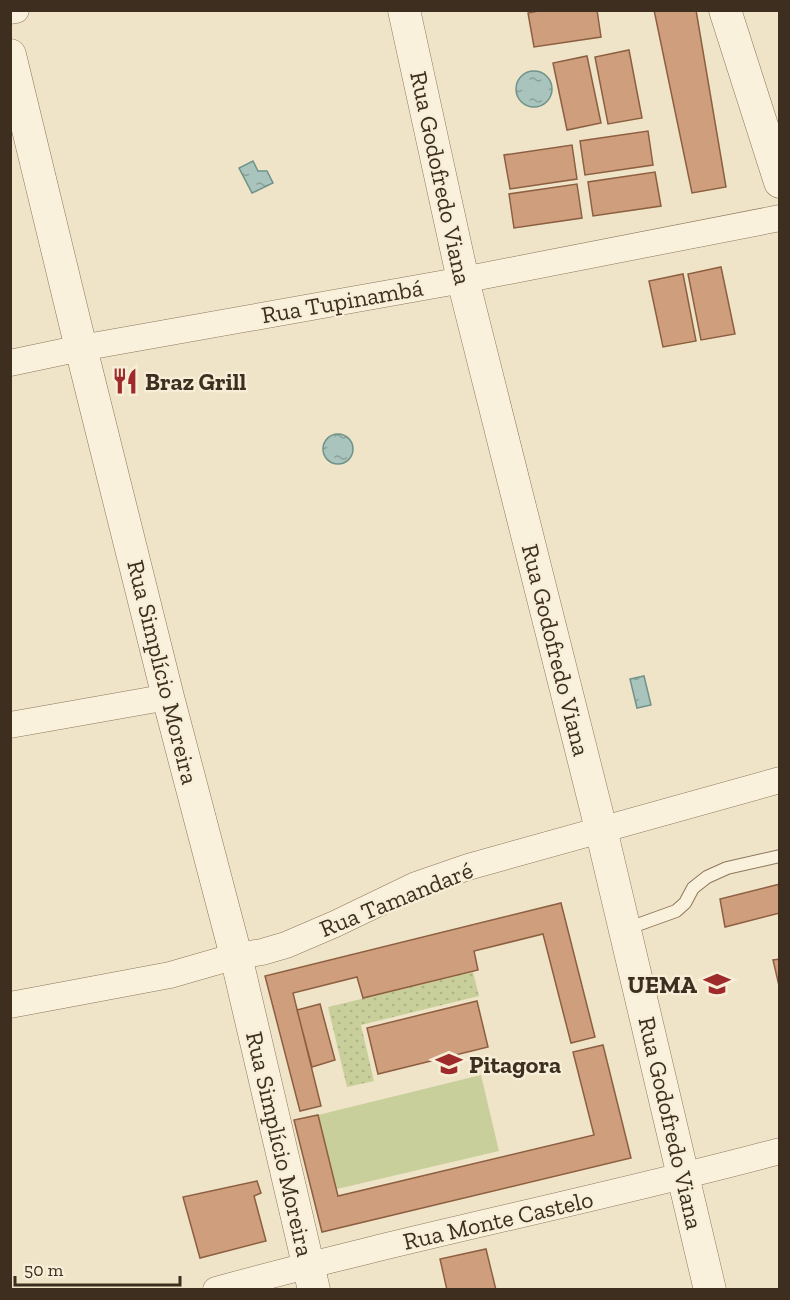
<svg xmlns="http://www.w3.org/2000/svg" width="790" height="1300" viewBox="0 0 790 1300" font-family="'Zilla Slab',serif">
<style>
.green{fill:url(#green-dots)}
.pitch{fill:#c9cf9b}
.water{fill:url(#water-ripples);stroke:#6f938a;stroke-width:1.5}
.building{fill:#cf9f7d;stroke:#8d5f41;stroke-width:1.5}
.lines{fill:none;stroke-linecap:round;stroke-linejoin:round}
.service-casing{stroke:#8d765c;stroke-width:14}
.minor-casing{stroke:#8d765c;stroke-width:27}
.tertiary-casing{stroke:#8d765c;stroke-width:33}
.service{stroke:#faf1dc;stroke-width:12}
.minor{stroke:#faf1dc;stroke-width:26}
.tertiary{stroke:#faf1dc;stroke-width:32}
.labels{text-anchor:middle;dominant-baseline:central;stroke-width:4.5;stroke-linejoin:round;paint-order:stroke}
.street-label{font-size:24px;fill:#3d2e20;stroke:#f7eed8}
.poi-label{font-size:24px;font-weight:bold;fill:#3d2e20;stroke:#f7eed8;text-anchor:start}
</style>
<defs>
<pattern id="green-dots" width="8" height="8" patternUnits="userSpaceOnUse" patternTransform="scale(1.5)"><rect width="8" height="8" fill="#c9cf9b"/><path d="M2 2h.1M6 6h.1" fill="none" stroke="#aeb285" stroke-width="1.8" stroke-linecap="round"/></pattern>
<pattern id="water-ripples" width="26" height="14" patternUnits="userSpaceOnUse" patternTransform="scale(1.5)"><rect width="26" height="14" fill="#a9c4bc"/><path d="M2 4q2-2 4 0t4 0M15 11q2-2 4 0t4 0" fill="none" stroke="#8ba098"/></pattern>
</defs>
<rect width="100%" height="100%" fill="#f0e4c8"/>
<path class="green" d="M 473,972 L 479,996 L 361,1025 L 374,1081 L 347,1087 L 328,1007 Z"/>
<path class="pitch" d="M 481,1075 L 499,1151 L 337,1189 L 318,1115 Z"/>
<path class="water" d="M516 89a18 18 0 1 1 36 0a18 18 0 1 1-36 0Z
M 253,161 L 258,171 L 267,171 L 273,183 L 252,193 L 239,168 Z
M323 449a15 15 0 1 1 30 0a15 15 0 1 1-30 0Z
M 644,676 L 651,705 L 637,708 L 630,679 Z"/>
<path class="building" d="M 544,10 L 597,10 L 601,37 L 534,47 L 528,13 Z
M 654,10 L 696,10 L 726,187 L 692,193 Z
M 629,50 L 642,118 L 608,124 L 595,57 Z
M 587,56 L 601,123 L 567,130 L 553,63 Z
M 648,131 L 653,165 L 585,175 L 580,141 Z
M 572,145 L 577,179 L 510,189 L 504,155 Z
M 655,172 L 661,206 L 593,216 L 588,182 Z
M 577,184 L 582,218 L 514,228 L 509,194 Z
M 721,267 L 735,334 L 701,340 L 688,274 Z
M 683,274 L 696,341 L 663,347 L 649,281 Z
M 780,884 L 780,913 L 725,927 L 720,899 Z
M 561,903 L 595,1037 L 571,1043 L 543,934 L 474,951 L 478,970 L 363,998 L 357,977 L 293,993 L 321,1106 L 300,1111 L 265,976 Z
M 780,959 L 780,990 L 773,960 Z
M 477,1001 L 488,1047 L 378,1074 L 367,1028 Z
M 320,1004 L 335,1060 L 312,1067 L 297,1010 Z
M 603,1045 L 631,1158 L 322,1232 L 294,1120 L 318,1115 L 338,1196 L 594,1135 L 573,1052 Z
M 257,1181 L 261,1193 L 254,1196 L 266,1241 L 200,1258 L 183,1197 Z
M 486,1249 L 496,1290 L 447,1290 L 440,1259 Z"/>
<g class="lines">
<g class="service-casing">
<path id="service" d="M 626,929 L 676,911 L 685,903 L 693,888 L 707,877 L 727,868 L 780,856"/>
</g>
<g class="minor-casing">
<path id="minor" d="M 10,11 L 16,10
M 10,363 L 81,348 L 463,280 L 780,218
M 10,725 L 168,697
M 10,1005 L 170,975 L 236,956 L 262,952 L 286,945 L 335,924 L 416,885 L 468,867 L 780,780
M 216,1290 C 403,1238 593,1201 780,1151"/>
</g>
<g class="tertiary-casing">
<path id="tertiary" d="M 404,10 L 463,280 L 601,829 L 710,1290
M 725,10 L 780,182
M 10,55 L 81,348 L 168,697 L 236,956 L 314,1290"/>
</g>
<use href="#service" class="service"/>
<use href="#minor" class="minor"/>
<use href="#tertiary" class="tertiary"/>
</g>
<defs>
<g id="restaurant-bare" transform="scale(2.07)"><path d="M-5-6h1v4h1v-4h1v4h1v-4h1v5L-1.5 .5V6h-2V.5L-5-1ZM5-6V6H3V1.5H1.5Q1.5-4 5-6Z" fill="#9e2a2b" stroke="#f7eed8" stroke-width="2.5" paint-order="stroke"/></g>
<g id="university-bare" transform="scale(2.07)"><path d="M0-5L7-2L0 1L-7-2ZM-4 1L0 2.5L4 1V4Q0 6-4 4Z" fill="#9e2a2b" stroke="#f7eed8" stroke-width="2.5" paint-order="stroke"/></g>
</defs>
<g fill-rule="evenodd">
<use href="#restaurant-bare" x="125" y="381"/>
<use href="#university-bare" x="717" y="984"/>
<use href="#university-bare" x="449" y="1064"/>
</g>
<g class="labels">
<g class="street-label">
<text transform="translate(441 178) rotate(78)">Rua Godofredo Viana</text>
<text transform="translate(342 301) rotate(-10)">Rua Tupinambá</text>
<text transform="translate(556 650) rotate(76)">Rua Godofredo Viana</text>
<text transform="translate(163 672) rotate(76)">Rua Simplício Moreira</text>
<text transform="translate(396 899) rotate(-22)">Rua Tamandaré</text>
<text transform="translate(671 1123) rotate(77)">Rua Godofredo Viana</text>
<text transform="translate(280 1144) rotate(77)">Rua Simplício Moreira</text>
<text transform="translate(498 1220) rotate(-13)">Rua Monte Castelo</text>
</g>
<g class="poi-label">
<text x="145" y="381">Braz Grill</text>
<text x="697" y="984" text-anchor="end">UEMA</text>
<text x="469" y="1064">Pitagora</text>
</g>
</g>
<rect width="790" height="1300" fill="none" stroke="#3d2e20" stroke-width="24"/>
<path d="M15 1276v9h165v-9" fill="none" stroke="#3d2e20" stroke-width="3"/>
<text x="24" y="1276" font-size="18" fill="#3d2e20" stroke="#f7eed8" stroke-width="4.5" paint-order="stroke">50 m</text>
</svg>
